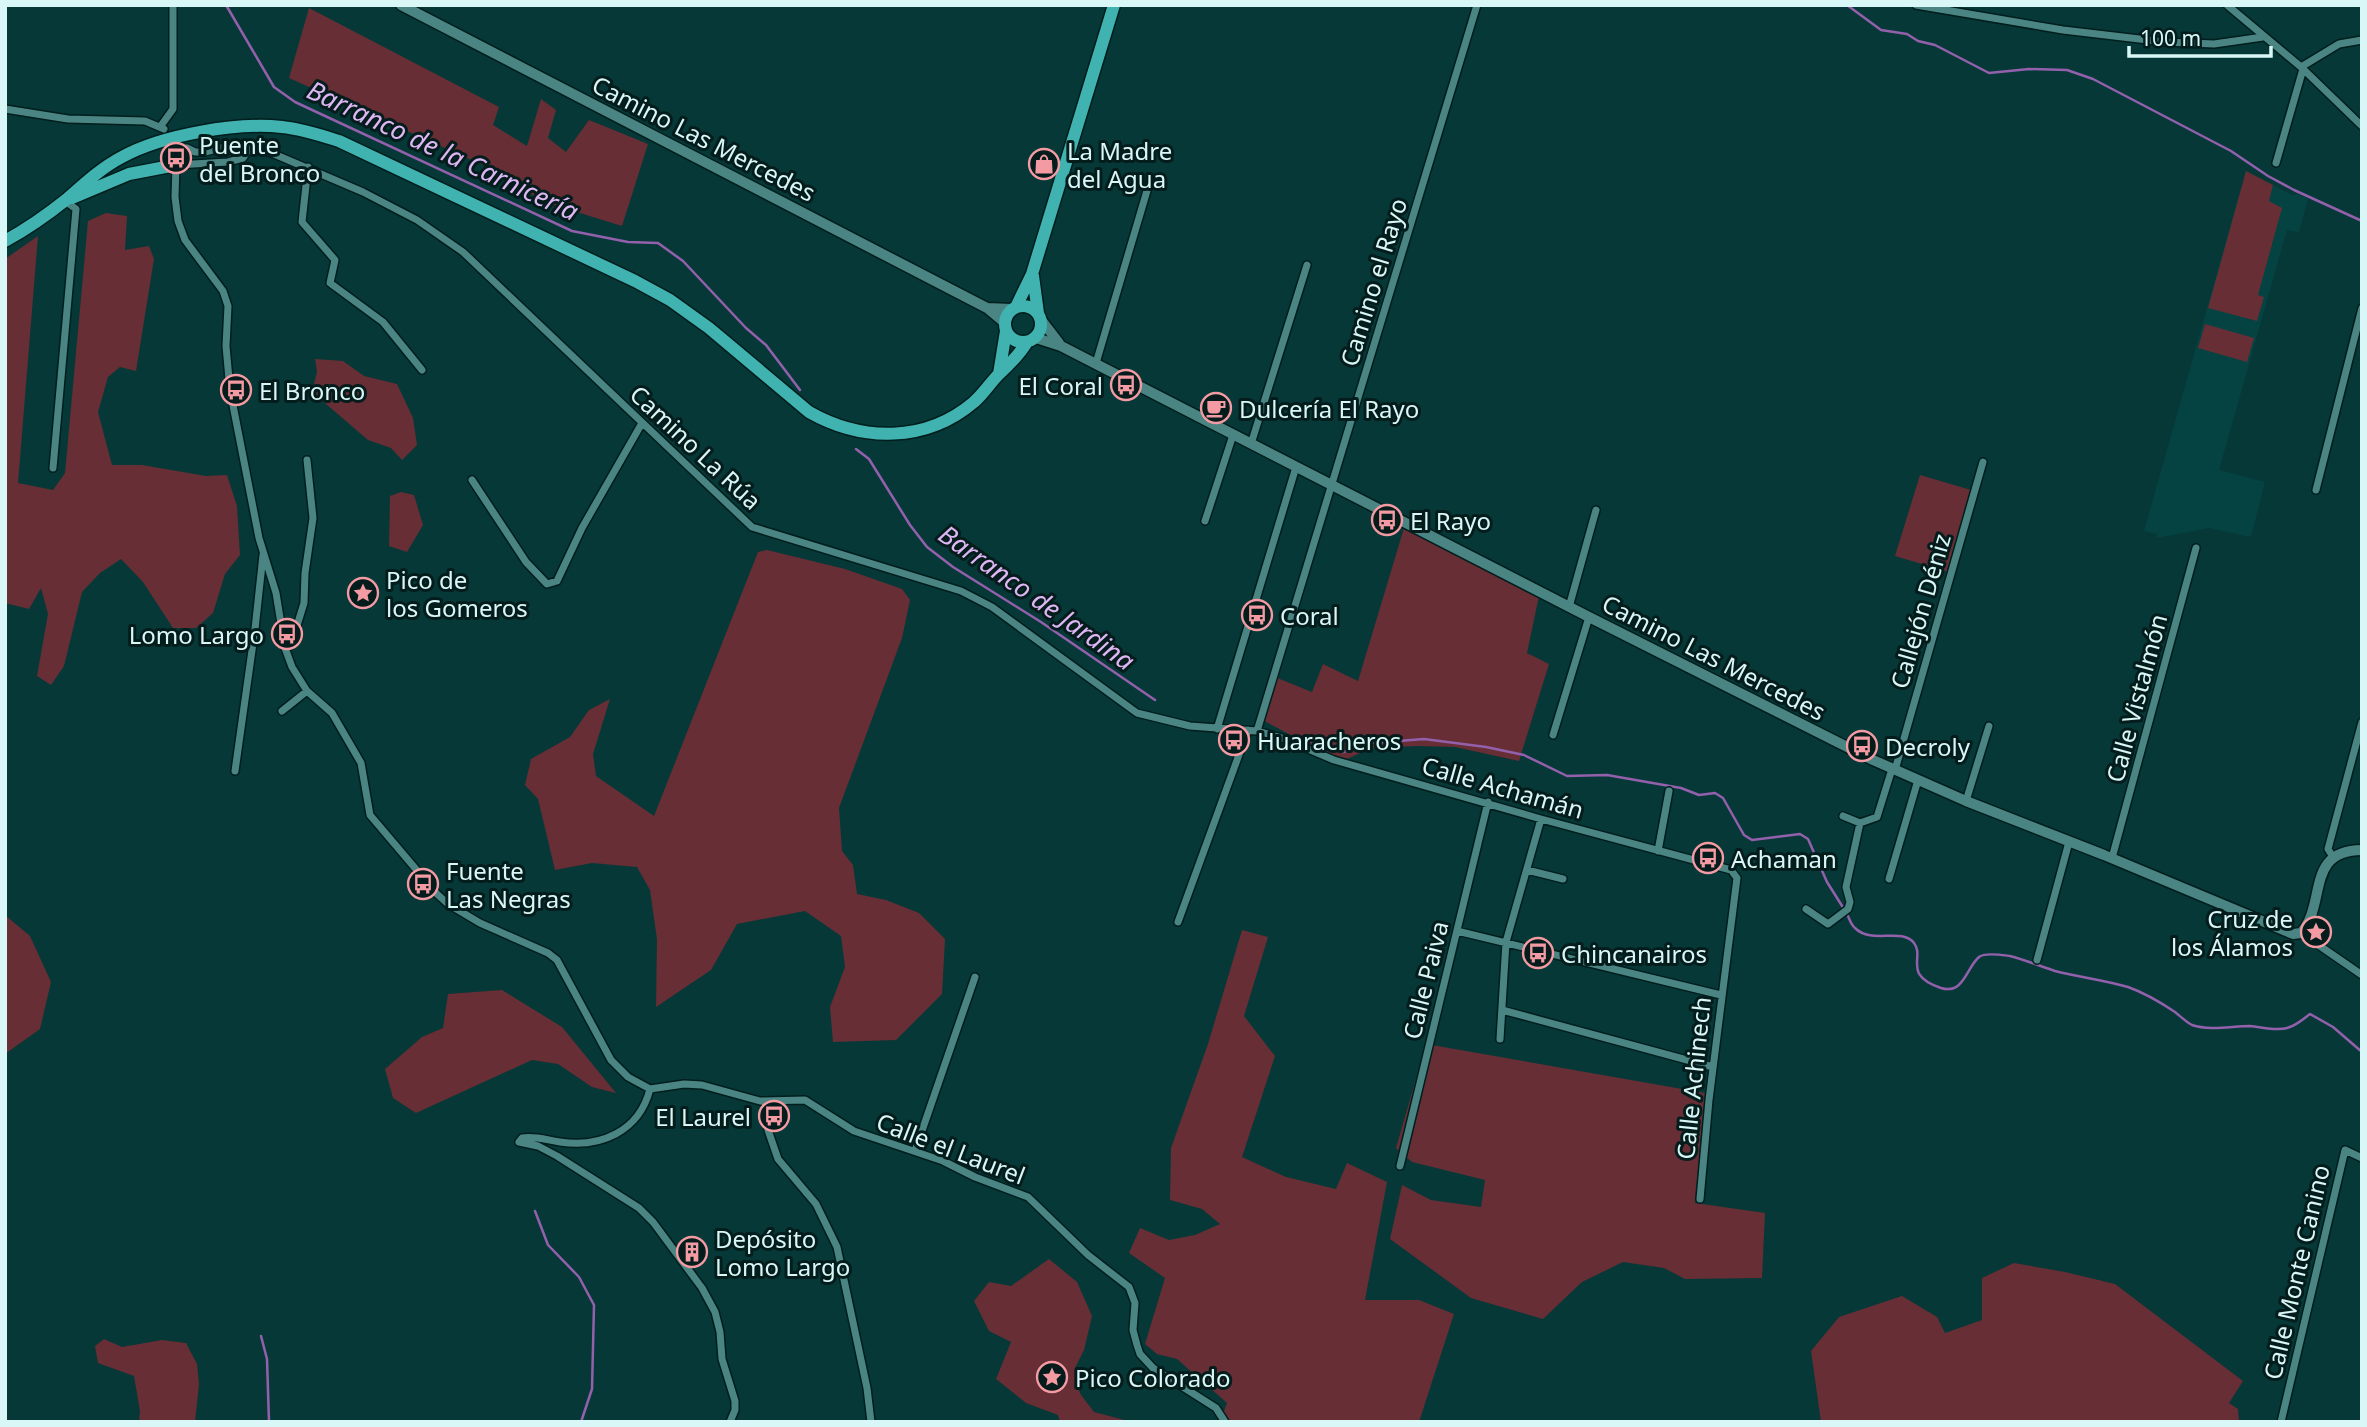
<svg xmlns="http://www.w3.org/2000/svg" width="2367" height="1427" viewBox="0 0 2367 1427" font-family="'Noto Sans',sans-serif">
<style>
.built{fill:#044342}
.green{fill:#672e35}
.lines{fill:none;stroke-linecap:round;stroke-linejoin:round}
.stream{stroke:#9360ac;stroke-width:2.5}
.street-casing{stroke:#001e1d;stroke-width:10}
.secondary-casing{stroke:#001e1d;stroke-width:13}
.primary-casing{stroke:#001e1d;stroke-width:15}
.street{stroke:#4a8583;stroke-width:7}
.secondary{stroke:#4a8583;stroke-width:10}
.primary{stroke:#40b3b1;stroke-width:12}
.labels{text-anchor:middle;dominant-baseline:central;stroke-width:6;stroke-linejoin:round;paint-order:stroke}
.street-label{font-size:24px;fill:#d9f7f6;stroke:#041d1c}
.poi-label{font-size:24px;fill:#d9f7f6;stroke:#041d1c;text-anchor:start}
.water-label{font-size:26px;font-style:italic;fill:#deb6f3;stroke:#041d1c}
</style>
<rect width="100%" height="100%" fill="#063837"/>
<path class="built" d="M 2246,171 L 2292,195 L 2297,194 L 2308,199 L 2299,232 L 2287,230 L 2219,470 L 2265,482 L 2251,537 L 2209,528 L 2157,538 L 2157,534 L 2144,531 Z"/>
<path class="green" d="M 309,8 L 499,107 L 493,125 L 527,146 L 541,99 L 556,110 L 548,138 L 566,152 L 589,120 L 648,144 L 622,226 L 538,200 L 516,180 L 289,78 Z
M 2246,171 L 2273,185 L 2269,201 L 2282,208 L 2258,295 L 2264,297 L 2257,321 L 2208,308 Z
M 106,213 L 127,216 L 125,250 L 149,246 L 154,259 L 136,371 L 120,367 L 108,377 L 98,412 L 112,465 L 142,465 L 206,476 L 227,475 L 237,506 L 240,555 L 225,574 L 213,613 L 196,628 L 173,628 L 143,582 L 121,559 L 100,573 L 82,592 L 64,666 L 51,685 L 37,676 L 48,614 L 41,588 L 29,609 L 5,603 L 5,259 L 38,236 L 18,483 L 53,490 L 65,473 L 88,221 Z
M 2205,324 L 2254,338 L 2247,362 L 2198,348 Z
M 315,359 L 343,361 L 364,376 L 397,384 L 413,418 L 417,445 L 402,460 L 391,448 L 368,440 L 312,392 L 317,372 Z
M 1920,475 L 1971,490 L 1954,552 L 1952,573 L 1895,556 Z
M 401,492 L 414,495 L 423,525 L 407,552 L 389,546 L 390,496 Z
M 1404,528 L 1539,596 L 1527,653 L 1549,664 L 1519,761 L 1455,747 L 1419,746 L 1371,748 L 1347,759 L 1332,757 L 1257,717 L 1270,675 L 1312,692 L 1323,664 L 1358,681 Z
M 767,550 L 845,569 L 902,589 L 910,600 L 902,638 L 839,808 L 842,851 L 853,865 L 857,894 L 886,900 L 919,913 L 945,939 L 942,994 L 896,1040 L 833,1042 L 830,1007 L 845,967 L 841,936 L 805,911 L 737,924 L 711,970 L 656,1007 L 657,939 L 650,890 L 637,867 L 592,863 L 555,870 L 538,799 L 525,785 L 531,759 L 570,737 L 589,710 L 610,699 L 593,754 L 596,776 L 654,816 L 758,552 Z
M 5,915 L 30,936 L 51,982 L 40,1029 L 5,1054 Z
M 1242,930 L 1268,937 L 1244,1016 L 1275,1056 L 1242,1157 L 1286,1177 L 1336,1189 L 1347,1163 L 1387,1182 L 1365,1300 L 1419,1300 L 1454,1314 L 1419,1422 L 1220,1422 L 1227,1403 L 1177,1359 L 1157,1354 L 1145,1344 L 1165,1278 L 1129,1253 L 1140,1228 L 1169,1240 L 1195,1235 L 1220,1224 L 1202,1209 L 1170,1200 L 1171,1148 L 1208,1044 Z
M 502,990 L 562,1027 L 616,1093 L 592,1087 L 558,1064 L 532,1060 L 416,1113 L 393,1098 L 385,1069 L 422,1037 L 443,1028 L 448,994 Z
M 1426,1044 L 1705,1093 L 1695,1203 L 1765,1213 L 1762,1278 L 1685,1279 L 1664,1268 L 1623,1262 L 1582,1282 L 1543,1319 L 1471,1298 L 1390,1239 L 1402,1185 L 1431,1200 L 1481,1207 L 1485,1180 L 1412,1162 L 1396,1148 Z
M 1049,1259 L 1077,1282 L 1092,1316 L 1084,1350 L 1075,1368 L 1075,1381 L 1081,1395 L 1094,1412 L 1132,1422 L 1060,1422 L 1058,1415 L 1026,1403 L 996,1379 L 1011,1342 L 989,1331 L 974,1301 L 989,1282 L 1011,1286 Z
M 2014,1263 L 2065,1272 L 2115,1284 L 2243,1381 L 2229,1403 L 2238,1409 L 2239,1422 L 1821,1422 L 1811,1351 L 1839,1317 L 1902,1296 L 1937,1317 L 1945,1333 L 1982,1320 L 1982,1278 Z
M 104,1339 L 122,1347 L 162,1340 L 186,1343 L 197,1364 L 199,1384 L 195,1422 L 139,1422 L 140,1411 L 134,1376 L 98,1363 L 95,1346 Z"/>
<g class="lines">
<path class="stream" d="M 226,5 L 274,87 L 295,102 L 572,231 L 628,242 L 658,243 L 683,261 L 746,328 L 766,345 L 800,390
M 1847,5 L 1881,30 L 1907,34 L 1918,41 L 1935,45 L 1989,73 L 2029,69 L 2067,70 L 2093,79 L 2231,151 L 2268,176 L 2294,190 L 2362,221
M 856,449 L 869,459 L 910,525 L 927,547 L 953,567 L 1041,622 L 1155,700
M 1296,736 L 1343,752 L 1372,743 L 1424,739 L 1486,747 L 1524,755 L 1567,776 L 1607,775 L 1681,788 L 1699,795 L 1715,793 L 1723,798 L 1744,835 L 1752,840 L 1800,834 L 1808,839 L 1827,882 L 1844,909
M 1847,914 C 1849,918 1851,925 1855,928 C 1872,945 1901,927 1914,943 C 1925,957 1902,975 1941,988 C 1964,995 1966,968 1979,957 C 1985,952 2002,955 2010,956 C 2025,960 2040,966 2055,971 C 2079,977 2104,980 2128,987 C 2145,993 2160,1002 2175,1012 C 2180,1016 2186,1022 2192,1025 C 2210,1031 2232,1026 2250,1026 C 2262,1027 2276,1031 2287,1028 C 2296,1026 2302,1020 2310,1014 L 2333,1027 L 2362,1052
M 535,1211 L 548,1245 L 579,1277 L 594,1305 L 592,1389 L 581,1422
M 261,1336 L 267,1359 L 269,1422"/>
<g class="street-casing">
<path id="street" d="M 1916,5 L 2063,30 L 2165,42 L 2214,44 L 2263,37
M 2227,5 L 2301,67 L 2362,126
M 2301,67 L 2339,44 L 2362,40
M 5,109 L 68,119 L 145,121 L 164,129
M 160,127 L 173,109 L 173,5
M 251,146 L 243,158 L 228,162 L 176,165 L 175,197 L 178,221 L 185,240 L 223,291 L 228,306 L 226,346 L 230,390 L 259,538 L 276,593 L 285,648 L 292,667 L 307,691 L 332,713 L 361,763 L 370,815 L 437,894 L 448,904 L 480,923 L 548,953 L 557,960 L 611,1060 L 628,1077 L 650,1089 L 684,1084 L 702,1085 L 760,1101 L 805,1100 L 854,1131 L 943,1161 L 975,1177 L 1028,1197 L 1088,1255 L 1129,1287 L 1135,1303 L 1133,1330 L 1137,1345 L 1140,1354 L 1153,1368 L 1216,1408 L 1225,1422
M 187,148 L 195,152 L 205,152 L 236,144 L 251,146 L 274,154 L 363,192 L 417,220 L 463,252 L 752,527 L 961,591 L 992,607 L 1137,713 L 1190,726 L 1257,731 L 1282,738 L 1334,760 L 1541,819 L 1731,870 L 1737,878 L 1709,1100 L 1700,1199
M 2276,163 L 2303,69
M 308,167 L 302,222 L 335,260 L 330,283 L 383,322 L 422,370
M 1096,363 L 1149,184
M 1251,444 L 1307,265
M 53,468 L 76,209 L 65,201
M 472,480 L 526,562 L 547,584 L 557,581 L 582,528 L 642,423
M 2316,490 L 2362,308
M 1205,521 L 1233,435
M 1569,607 L 1596,510
M 285,648 L 291,645 L 304,603 L 305,573 L 313,518 L 307,460
M 282,711 L 307,691
M 1217,729 L 1296,467
M 1257,731 L 1477,5
M 1553,735 L 1589,617
M 1895,770 L 1983,462
M 235,771 L 255,629 L 263,555
M 1966,801 L 1989,726
M 1843,816 L 1860,823 L 1877,817 L 1892,769
M 1658,851 L 1669,791
M 2333,857 L 2328,849 L 2362,722
M 2112,858 L 2196,548
M 1527,870 L 1563,879
M 1889,879 L 1918,780
M 1806,909 L 1828,924 L 1848,909 L 1850,902 L 1846,887 L 1860,823
M 1178,922 L 1248,730
M 1457,931 L 1721,995
M 2301,933 L 2362,975
M 2037,960 L 2069,842
M 1502,1010 L 1713,1067
M 1500,1039 L 1506,942 L 1541,819
M 765,1101 L 768,1130 L 778,1159 L 816,1204 L 837,1247 L 867,1388 L 871,1422
M 519,1142 L 538,1146 L 557,1156 L 639,1208 L 653,1222 L 702,1288 L 715,1312 L 720,1332 L 722,1359 L 735,1401 L 735,1410 L 730,1422
M 519,1142 L 522,1138 C 536,1136 546,1140 560,1142 C 600,1148 639,1132 650,1089
M 915,1151 L 975,977
M 1400,1166 L 1488,802
M 2281,1422 L 2345,1150 L 2362,1158"/>
</g>
<g class="secondary-casing">
<path id="secondary" d="M 401,5 L 987,308 L 1005,323
M 987,308 L 1012,309
M 1042,321 L 1059,343
M 1036,338 L 1061,346 L 1589,617 L 1873,760 L 1966,801 L 2104,855 L 2293,934 L 2301,933 C 2327,904 2305,850 2362,850"/>
</g>
<g class="primary-casing">
<path id="primary" d="M 72,198 L 129,174 L 176,165
M 5,241 C 27,229 47,215 67,199 C 84,184 101,168 122,157 C 162,135 237,122 282,127 C 302,129 320,135 339,141 L 635,281 L 670,300 L 709,328 L 809,412 C 862,442 926,443 974,402 C 984,393 990,383 999,374 C 1010,364 1019,355 1027,342
M 1033,276 L 1038,313
M1005 324a18 18 0 1 1 36 0a18 18 0 1 1-36 0Z
M 1016,307 L 1032,274 L 1114,5
M 999,374 L 1006,331"/>
</g>
<use href="#street" class="street"/>
<use href="#secondary" class="secondary"/>
<use href="#primary" class="primary"/>
</g>
<defs>
<g id="bus-ring" transform="scale(1.575)"><circle r="9.5" fill="#041d1c" stroke="#f49aa3" stroke-width="1.5"/><path d="M-5-6H5V4H4V6H2V4H-2V6H-4V4H-5ZM-3.5-4V0h7V-4ZM-3.5 1.2v1.5H-2V1.2ZM2 1.2v1.5H3.5V1.2Z" fill="#f49aa3"/></g>
<g id="shop-ring" transform="scale(1.575)"><circle r="9.5" fill="#041d1c" stroke="#f49aa3" stroke-width="1.5"/><path d="M-5-2.5h2.3a2.7 3.5 0 0 1 5.4 0H5L5.5 6h-11ZM-1.5-2.5h3a1.5 2.3 0 0 0-3 0Z" fill="#f49aa3"/></g>
<g id="cafe-ring" transform="scale(1.575)"><circle r="9.5" fill="#041d1c" stroke="#f49aa3" stroke-width="1.5"/><path d="M-5.5-4.5H6V0H3Q3 3.5 0 3.5H-2.5Q-5.5 3.5-5.5 0ZM3-3.2v2h1.7v-2ZM-6 4.5H4V6H-6Z" fill="#f49aa3"/></g>
<g id="sight-ring" transform="scale(1.575)"><circle r="9.5" fill="#041d1c" stroke="#f49aa3" stroke-width="1.5"/><path d="M0-6L1.8-2.2L6-1.7L2.9 1.2L3.7 5.4L0 3.3L-3.7 5.4L-2.9 1.2L-6-1.7L-1.8-2.2Z" fill="#f49aa3"/></g>
<g id="building-ring" transform="scale(1.575)"><circle r="9.5" fill="#041d1c" stroke="#f49aa3" stroke-width="1.5"/><path d="M-4-6H4V6H1V3H-1V6H-4ZM-2.5-4.3h1.7v1.8h-1.7ZM.8-4.3h1.7v1.8H.8ZM-2.5-1h1.7V.8h-1.7ZM.8-1h1.7V.8H.8Z" fill="#f49aa3"/></g>
</defs>
<g fill-rule="evenodd">
<use href="#bus-ring" x="176" y="158"/>
<use href="#shop-ring" x="1044" y="164"/>
<use href="#bus-ring" x="1126" y="385"/>
<use href="#bus-ring" x="236" y="390"/>
<use href="#cafe-ring" x="1216" y="408"/>
<use href="#bus-ring" x="1387" y="520"/>
<use href="#sight-ring" x="363" y="593"/>
<use href="#bus-ring" x="1257" y="615"/>
<use href="#bus-ring" x="287" y="634"/>
<use href="#bus-ring" x="1234" y="740"/>
<use href="#bus-ring" x="1862" y="746"/>
<use href="#bus-ring" x="1708" y="858"/>
<use href="#bus-ring" x="423" y="884"/>
<use href="#sight-ring" x="2316" y="932"/>
<use href="#bus-ring" x="1538" y="953"/>
<use href="#bus-ring" x="774" y="1116"/>
<use href="#building-ring" x="692" y="1252"/>
<use href="#sight-ring" x="1052" y="1377"/>
</g>
<g class="labels">
<g class="street-label">
<text transform="translate(704 138) rotate(27)">Camino Las Mercedes</text>
<text transform="translate(1373 282) rotate(-73)">Camino el Rayo</text>
<text transform="translate(696 447) rotate(43)">Camino La Rúa</text>
<text transform="translate(1920 611) rotate(-74)">Callejón Déniz</text>
<text transform="translate(1714 657) rotate(27)">Camino Las Mercedes</text>
<text transform="translate(2136 698) rotate(-75)">Calle Vistalmón</text>
<text transform="translate(1503 787) rotate(16)">Calle Achamán</text>
<text transform="translate(1425 980) rotate(-76)">Calle Paiva</text>
<text transform="translate(1693 1078) rotate(-84)">Calle Achinech</text>
<text transform="translate(951 1148) rotate(21)">Calle el Laurel</text>
<text transform="translate(2296 1272) rotate(-77)">Calle Monte Canino</text>
</g>
<g class="poi-label">
<text x="199" y="144">Puente<tspan x="199" dy="28">del Bronco</tspan></text>
<text x="1067" y="150">La Madre<tspan x="1067" dy="28">del Agua</tspan></text>
<text x="1103" y="385" text-anchor="end">El Coral</text>
<text x="259" y="390">El Bronco</text>
<text x="1239" y="408">Dulcería El Rayo</text>
<text x="1410" y="520">El Rayo</text>
<text x="386" y="579">Pico de<tspan x="386" dy="28">los Gomeros</tspan></text>
<text x="1280" y="615">Coral</text>
<text x="264" y="634" text-anchor="end">Lomo Largo</text>
<text x="1257" y="740">Huaracheros</text>
<text x="1885" y="746">Decroly</text>
<text x="1731" y="858">Achaman</text>
<text x="446" y="870">Fuente<tspan x="446" dy="28">Las Negras</tspan></text>
<text x="2293" y="918" text-anchor="end">Cruz de<tspan x="2293" dy="28">los Álamos</tspan></text>
<text x="1561" y="953">Chincanairos</text>
<text x="751" y="1116" text-anchor="end">El Laurel</text>
<text x="715" y="1238">Depósito<tspan x="715" dy="28">Lomo Largo</tspan></text>
<text x="1075" y="1377">Pico Colorado</text>
</g>
<g class="water-label">
<text transform="translate(443 150) rotate(25)">Barranco de la Carnicería</text>
<text transform="translate(1037 597) rotate(35)">Barranco de Jardina</text>
</g>
</g>
<rect width="2367" height="1427" fill="none" stroke="#d9f7f6" stroke-width="14"/>
<path d="M2129 46v10h142v-10" fill="none" stroke="#d9f7f6" stroke-width="3.5"/>
<text x="2140" y="46" font-size="21" fill="#d9f7f6" stroke="#041d1c" stroke-width="5" paint-order="stroke">100 m</text>
</svg>
